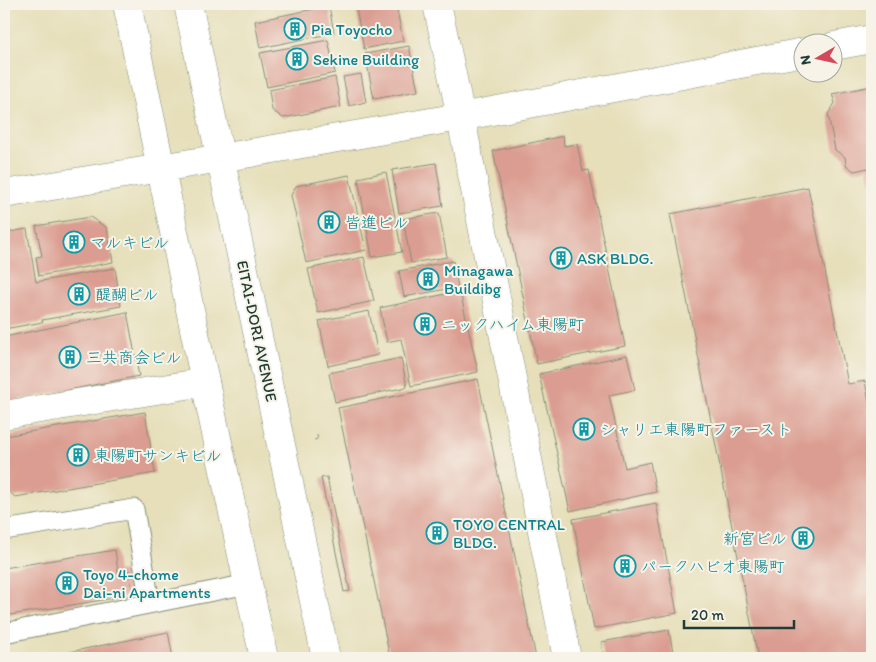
<svg xmlns="http://www.w3.org/2000/svg" width="876" height="662" viewBox="0 0 876 662" font-family="Itim,'Klee One',sans-serif">
<style>
.building{fill:#db9d91}
.lines{fill:none;stroke-linecap:round;stroke-linejoin:round}
.lane-casing{stroke:#828e77;stroke-width:21}
.street-casing{stroke:#828e77;stroke-width:29}
.secondary-casing{stroke:#828e77;stroke-width:29}
.primary-casing{stroke:#828e77;stroke-width:29}
.path{stroke:#828e77;stroke-width:3;stroke-dasharray:1 4;stroke-linecap:butt}
.lane{stroke:#fff;stroke-width:19}
.street{stroke:#fff;stroke-width:28}
.secondary{stroke:#fff;stroke-width:28}
.primary{stroke:#fff;stroke-width:28}
.labels{text-anchor:middle;dominant-baseline:central;stroke-width:4;stroke-linejoin:round;paint-order:stroke}
.culture-label{font-size:16px;fill:#0d838f;stroke:#f7f3e8;text-anchor:start}
.street-label{font-size:16px;fill:#1f3d34;stroke:#f7f3e8}
</style>
<rect width="100%" height="100%" fill="#f7f3e8"/>
<filter id="ink" filterUnits="userSpaceOnUse"><feTurbulence type="fractalNoise" baseFrequency=".02" numOctaves="2"/><feDisplacementMap in="SourceGraphic" scale="10" xChannelSelector="R" yChannelSelector="G"/><feConvolveMatrix kernelMatrix="1 2 1 2 8 2 1 2 1" color-interpolation-filters="sRGB"/></filter>
<filter id="wash" filterUnits="userSpaceOnUse"><feTurbulence type="fractalNoise" baseFrequency=".0096" numOctaves="4" result="noise"/><feDisplacementMap in="SourceGraphic" scale="20" xChannelSelector="R" yChannelSelector="G"/><feGaussianBlur stdDeviation="1.12" result="paint"/><feColorMatrix in="noise" values="0 0 0 0 0 0 0 0 0 0 0 0 0 0 0 0 0 1.4 0 .05"/><feComposite in="paint" operator="in"/></filter>
<g filter="url(#wash)">
<rect width="100%" height="100%" fill="#e6dfba"/>
<g id="blocks">
<path class="building" d="M 355,4 L 396,4 L 403,41 L 364,49 Z
M 329,6 L 334,33 L 260,48 L 255,21 Z
M 328,40 L 335,73 L 267,87 L 260,53 Z
M 409,46 L 418,91 L 374,99 L 365,54 Z
M 361,74 L 366,102 L 349,106 L 343,77 Z
M 335,77 L 341,107 L 283,118 L 272,110 L 269,90 Z
M 872,86 L 872,182 L 871,182 L 868,168 L 854,171 L 846,165 L 845,157 L 835,150 L 828,114 L 835,103 L 832,94 Z
M 563,136 L 564,146 L 577,144 L 583,171 L 589,170 L 625,346 L 537,364 L 493,151 Z
M 436,163 L 443,206 L 399,213 L 392,170 Z
M 386,172 L 402,252 L 372,257 L 358,178 Z
M 349,175 L 366,250 L 306,263 L 291,195 L 296,186 Z
M 808,187 L 848,384 L 865,381 L 872,418 L 872,658 L 758,658 L 670,214 Z
M 439,213 L 447,257 L 411,263 L 403,219 Z
M 90,217 L 107,228 L 113,262 L 39,276 L 36,257 L 42,256 L 36,226 Z
M 27,229 L 36,282 L 115,268 L 121,306 L 42,320 L 43,322 L 4,329 L 4,233 Z
M 364,257 L 374,301 L 318,313 L 308,269 Z
M 453,261 L 458,287 L 404,297 L 399,271 Z
M 460,291 L 478,372 L 411,386 L 401,339 L 387,342 L 380,308 Z
M 369,311 L 378,355 L 328,366 L 319,321 Z
M 127,312 L 139,376 L 8,402 L 4,382 L 4,337 Z
M 627,355 L 635,390 L 609,395 L 625,468 L 650,462 L 656,492 L 570,511 L 539,374 Z
M 401,358 L 407,387 L 335,402 L 329,373 Z
M 478,379 L 536,658 L 390,658 L 338,408 Z
M 145,412 L 155,473 L 15,497 L 4,487 L 4,437 L 5,436 Z
M 327,477 L 337,529 L 350,591 L 344,592 L 321,478 Z
M 656,503 L 677,613 L 594,629 L 573,519 Z
M 115,550 L 118,572 L 129,570 L 133,595 L 4,616 L 4,568 Z
M 669,630 L 674,658 L 604,658 L 601,642 Z
M 168,632 L 173,658 L 45,658 L 45,657 Z"/>
</g>
</g>
<g filter="url(#ink)">
<use href="#blocks" fill-opacity="0" stroke="#828e77" stroke-width="1"/>
<g class="lines">
<g class="lane-casing">
<path id="lane" d="M 4,530 L 134,509 L 150,603
M 4,633 L 248,584"/>
</g>
<g class="street-casing">
<path id="street" d="M 437,4 L 456,93 L 567,658
M 834,46 L 872,39
M 221,158 L 460,117 L 804,52
M 4,415 L 205,382"/>
</g>
<g class="secondary-casing">
<path id="secondary" d="M 4,194 L 221,158"/>
</g>
<g class="primary-casing">
<path id="primary" d="M 127,4 L 205,382 L 264,658
M 188,4 L 326,658"/>
</g>
<path class="path" d="M 316,440 L 315,437 L 321,436"/>
<use href="#lane" class="lane"/>
<use href="#street" class="street"/>
<use href="#secondary" class="secondary"/>
<use href="#primary" class="primary"/>
</g>
</g>
<defs>
<g id="building-ring" transform="scale(1.125)"><circle r="9.5" fill="#f7f3e8" stroke="#0f9aa8" stroke-width="1.5"/><path d="M-4-6H4V6H1V3H-1V6H-4ZM-2.5-4.3h1.7v1.8h-1.7ZM.8-4.3h1.7v1.8H.8ZM-2.5-1h1.7V.8h-1.7ZM.8-1h1.7V.8H.8Z" fill="#0f9aa8"/></g>
</defs>
<g fill-rule="evenodd">
<use href="#building-ring" x="295" y="29"/>
<use href="#building-ring" x="297" y="59"/>
<use href="#building-ring" x="329" y="222"/>
<use href="#building-ring" x="74" y="242"/>
<use href="#building-ring" x="561" y="258"/>
<use href="#building-ring" x="428" y="279"/>
<use href="#building-ring" x="79" y="294"/>
<use href="#building-ring" x="425" y="324"/>
<use href="#building-ring" x="70" y="357"/>
<use href="#building-ring" x="584" y="429"/>
<use href="#building-ring" x="78" y="455"/>
<use href="#building-ring" x="437" y="533"/>
<use href="#building-ring" x="803" y="538"/>
<use href="#building-ring" x="625" y="566"/>
<use href="#building-ring" x="67" y="583"/>
</g>
<g class="labels">
<g class="culture-label">
<text x="311" y="29">Pia Toyocho</text>
<text x="313" y="59">Sekine Building</text>
<text x="345" y="222">皆進ビル</text>
<text x="90" y="242">マルキビル</text>
<text x="577" y="258">ASK BLDG.</text>
<text x="444" y="270">Minagawa<tspan x="444" dy="18">Buildibg</tspan></text>
<text x="95" y="294">醍醐ビル</text>
<text x="441" y="324">ニックハイム東陽町</text>
<text x="86" y="357">三共商会ビル</text>
<text x="600" y="429">シャリエ東陽町ファースト</text>
<text x="94" y="455">東陽町サンキビル</text>
<text x="453" y="524">TOYO CENTRAL<tspan x="453" dy="18">BLDG.</tspan></text>
<text x="787" y="538" text-anchor="end">新宮ビル</text>
<text x="641" y="566">パークハビオ東陽町</text>
<text x="83" y="574">Toyo 4-chome<tspan x="83" dy="18">Dai-ni Apartments</tspan></text>
</g>
<g class="street-label">
<text transform="translate(257 331) rotate(78)">EITAI-DORI AVENUE</text>
</g>
</g>
<rect width="876" height="662" fill="none" stroke="#f7f3e8" stroke-width="20"/>
<g transform="translate(818 58) rotate(261)"><circle r="24" fill="#f7f3e8" stroke="#a1aaa0"/>
<path d="M0-4L9 19L0 12L-9 19Z" fill="#d1495b"/>
<text y="-8" font-size="14" font-weight="bold" text-anchor="middle" fill="#1f3d34">N</text>
</g>
<path d="M684 620v8h110v-8" fill="none" stroke="#1f3d34" stroke-width="2.5"/>
<text x="691" y="620" font-size="15" fill="#1f3d34" stroke="#f7f3e8" stroke-width="4" paint-order="stroke">20 m</text>
</svg>
